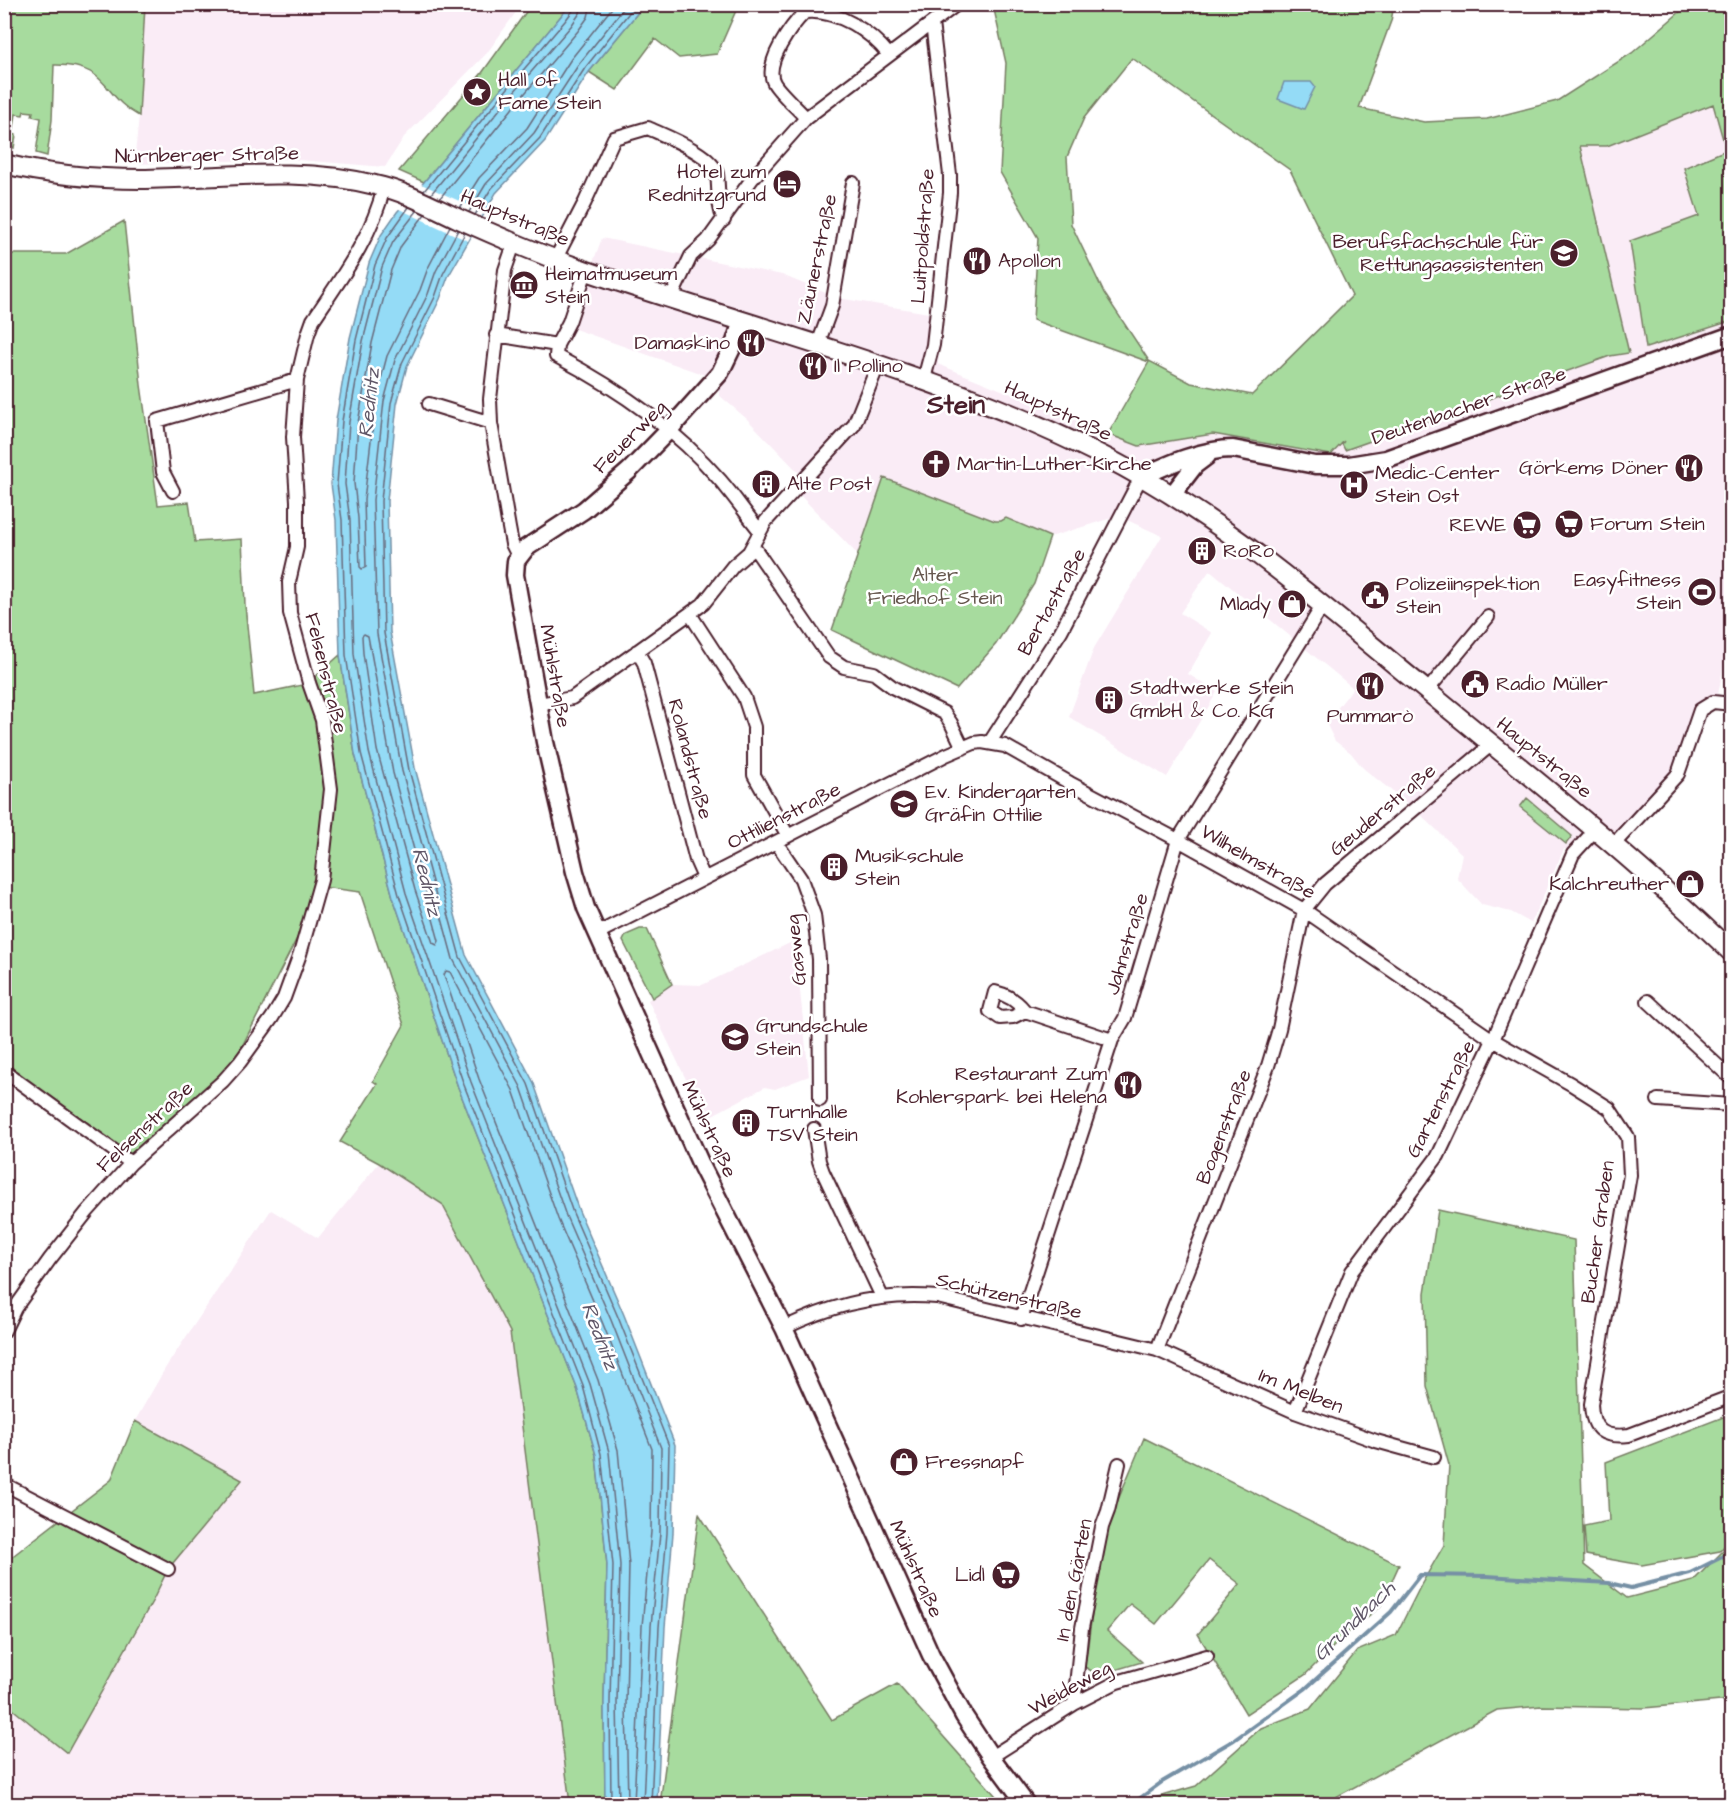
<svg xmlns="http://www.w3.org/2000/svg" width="1736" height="1809" viewBox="0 0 1736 1809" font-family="'Architects Daughter',sans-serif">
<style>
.built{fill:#faecf6}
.green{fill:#a7db9e;stroke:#787d64;stroke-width:1.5;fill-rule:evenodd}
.water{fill:#94dbf6;stroke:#7690a5;stroke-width:1.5}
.pier{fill:#fff}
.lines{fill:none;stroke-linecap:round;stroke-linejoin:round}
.shore{stroke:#686a7c;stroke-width:1.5}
.stream{stroke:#7690a5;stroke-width:4}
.street-casing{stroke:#4a1f2b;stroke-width:16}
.secondary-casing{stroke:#4a1f2b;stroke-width:21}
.primary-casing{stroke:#4a1f2b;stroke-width:22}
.street{stroke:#fff;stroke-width:12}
.secondary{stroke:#fff;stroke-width:16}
.primary{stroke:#fff;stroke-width:18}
.labels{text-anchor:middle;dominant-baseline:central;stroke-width:5;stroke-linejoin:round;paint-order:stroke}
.poi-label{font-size:20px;fill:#4a1f2b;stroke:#fff;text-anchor:start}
.street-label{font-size:20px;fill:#4a1f2b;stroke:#fff}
.park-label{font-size:20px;fill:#66574e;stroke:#fff}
.water-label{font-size:21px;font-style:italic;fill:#605768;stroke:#fff}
.district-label{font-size:26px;font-weight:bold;fill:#4a1f2b;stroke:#fff}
</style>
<rect width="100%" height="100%" fill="#fff"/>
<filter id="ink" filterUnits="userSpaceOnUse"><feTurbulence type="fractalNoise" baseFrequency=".0167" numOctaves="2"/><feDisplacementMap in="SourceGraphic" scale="12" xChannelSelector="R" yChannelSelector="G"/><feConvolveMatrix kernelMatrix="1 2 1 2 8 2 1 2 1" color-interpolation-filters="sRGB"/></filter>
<g filter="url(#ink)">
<path class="built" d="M 145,5 L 521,5 L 487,53 L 404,137 L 385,167 L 287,159 L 134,164 L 139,116 Z
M 1713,104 L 1727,150 L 1684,168 L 1699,216 L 1631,240 L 1646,347 L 1731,321 L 1732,617 L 1717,701 L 1699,713 L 1675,780 L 1612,846 L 1564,849 L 1531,923 L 1511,912 L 1482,905 L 1457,878 L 1462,854 L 1419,813 L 1363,768 L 1351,753 L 1335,741 L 1326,723 L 1353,688 L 1210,570 L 1180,613 L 1212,633 L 1188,674 L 1217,692 L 1167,777 L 1069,717 L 1094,648 L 1162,536 L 1118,516 L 1050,537 L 1006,518 L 995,521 L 885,478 L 858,555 L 793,488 L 802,476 L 747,419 L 719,395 L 719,380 L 569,327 L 602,238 L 782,275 L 838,298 L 941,315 L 938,364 L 1139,446 L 1213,434 L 1331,455 L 1537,144 L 1607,146 Z
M 792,942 L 799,982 L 809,1076 L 775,1089 L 765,1087 L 705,1119 L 648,1000 L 672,984 L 702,985 Z
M 379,1163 L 442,1204 L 510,1332 L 570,1804 L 5,1804 L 4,1703 L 67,1752 L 153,1600 L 168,1569 L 242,1480 L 135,1421 L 166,1367 L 271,1210 L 318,1238 Z"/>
<path class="green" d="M 5,4 L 145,5 L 139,116 C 101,96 110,64 54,65 L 52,120 L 47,156 L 36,153 L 41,118 L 32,116 L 33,112 L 24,111 L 23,115 L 16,114 L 13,134 L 16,135 L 14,148 L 5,143 Z
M 531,5 L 570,5 L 424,182 L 399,171 L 482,73 Z
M 644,5 L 745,5 L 738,6 L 717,54 L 679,58 L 655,39 L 617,90 L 589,72 Z
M 993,5 L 1394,5 L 1391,21 L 1359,108 L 1424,122 L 1487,119 L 1557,101 L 1632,53 L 1688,5 L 1731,5 L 1731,321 L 1646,348 L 1630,241 L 1699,216 L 1684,168 L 1726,150 L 1713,104 L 1607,146 L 1580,146 L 1629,353 L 1610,356 L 1345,450 L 1342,444 L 1344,441 L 1331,455 L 1213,434 L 1139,446 L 1108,434 L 1149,362 L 1033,320 L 1038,238 L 1000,172 L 1006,63 ZM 1132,58 L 1290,170 L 1352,296 L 1252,395 L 1191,383 L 1149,361 L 1104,293 L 1071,224 L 1067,157 L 1084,118 Z
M 124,221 L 141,385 L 158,505 L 189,502 L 195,542 L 242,539 L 245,605 L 254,695 L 307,684 L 340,655 L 355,754 L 393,897 L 458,1087 L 577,1388 L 596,1455 L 607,1565 L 604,1702 L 605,1804 L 570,1804 L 510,1332 L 442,1204 L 379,1163 L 340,1142 L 377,1084 L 373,1081 L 404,1025 L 360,892 L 323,887 L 234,1062 L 129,1157 L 5,1065 L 5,274 L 9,254 L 66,254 Z
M 884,478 L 995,521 L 1001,521 L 1006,518 L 1050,537 L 1034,584 L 996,644 L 957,689 L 832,630 Z
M 1527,798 L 1572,836 L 1566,844 L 1520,807 Z
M 640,929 L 647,929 L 672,984 L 652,998 L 623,941 L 626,935 Z
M 1438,1210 L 1574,1240 L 1584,1565 L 1627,1598 L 1693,1581 L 1731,1543 L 1731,1700 L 1644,1708 L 1541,1706 L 1497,1710 L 1323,1804 L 1134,1804 L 1196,1786 L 1261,1728 L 1310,1709 L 1357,1651 L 1396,1635 L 1421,1585 L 1444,1545 L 1449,1465 L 1427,1386 L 1425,1293 Z
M 1731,1414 L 1731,1538 L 1720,1551 L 1642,1565 L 1586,1555 L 1584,1526 L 1609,1521 L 1606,1462 Z
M 135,1421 L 242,1480 L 168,1569 L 153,1600 L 67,1753 L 5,1703 L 5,1562 L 111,1480 Z
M 1144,1438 L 1399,1565 L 1380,1607 L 1349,1631 L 1305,1675 L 1246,1714 L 1198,1634 L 1240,1584 L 1209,1560 L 1156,1624 L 1130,1604 L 1107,1631 L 1142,1662 L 1098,1675 L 1085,1667 L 1094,1599 L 1110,1519 Z
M 699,1514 L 832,1720 L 897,1684 L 1003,1804 L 660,1804 Z"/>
<path class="water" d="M 570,5 L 644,5 L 589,72 L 545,141 L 496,193 L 448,277 L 440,299 L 407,366 L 397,404 L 387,501 L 390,632 L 415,768 L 466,955 L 533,1081 L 579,1211 L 624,1315 L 675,1445 L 673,1533 L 665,1627 L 657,1804 L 605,1804 L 604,1702 L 607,1565 L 596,1455 L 577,1388 L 458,1087 L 393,897 L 355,754 L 340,655 L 336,520 L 331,484 L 336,420 L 350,338 L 369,263 L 381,235 L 397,212 L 424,182 Z
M 1284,82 L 1311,82 L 1315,87 L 1304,109 L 1278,99 Z"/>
<path class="pier" d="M 419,183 L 484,212 L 468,241 L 397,208 Z"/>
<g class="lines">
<path class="shore" d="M 424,191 L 508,88 L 565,21 L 574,9 L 574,4
M 431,194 L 513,93 L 571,26 L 580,13 L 582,4
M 440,198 L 520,99 L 578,31 L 588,17 L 591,4
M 409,207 L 387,238 L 375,265 L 356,340 L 342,421 L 337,484 L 342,520 L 346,655 L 361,753 L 399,895 L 464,1085 L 583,1386 L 601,1454 L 613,1565 L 610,1702 L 611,1804
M 460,208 L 479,178 L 527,128 L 571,59 L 615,4
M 417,211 L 393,242 L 382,267 L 363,341 L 349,422 L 345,484 L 350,520 L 354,654 L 369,752 L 406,893 L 471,1082 L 590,1384 L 609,1452 L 620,1565 L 617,1702 L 619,1804
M 469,212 L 486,184 L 534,133 L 579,64 L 627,4
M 425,214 L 401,246 L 391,270 L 372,343 L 358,423 L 354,483 L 358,518 L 360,567 L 362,569 L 366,567 L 364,500 L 376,398 L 387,356 L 420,290 L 428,268 L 450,226
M 475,215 L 491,189 L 540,138 L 585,68 L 636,4
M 458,230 L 436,271 L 428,294 L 395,360 L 384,401 L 373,500 L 377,634 L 402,771 L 453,959 L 521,1087 L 566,1216 L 611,1320 L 661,1448 L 660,1533 L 651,1626 L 643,1804
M 465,233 L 443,274 L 435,297 L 402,363 L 391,403 L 381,501 L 384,633 L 409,770 L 460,957 L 528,1084 L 573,1213 L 618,1317 L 669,1446 L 667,1533 L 659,1627 L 651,1804
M 364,634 L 368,636 L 393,773 L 439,941 L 437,945 L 433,943 L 415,890 L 377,750 L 363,653 L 362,636 Z
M 628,1804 L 626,1702 L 629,1565 L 618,1450 L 598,1380 L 479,1079 L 444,975 L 446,971 L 450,972 L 513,1090 L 558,1219 L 603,1324 L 652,1449 L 651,1532 L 642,1626 L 634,1804"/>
<path class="stream" d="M 1132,1804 L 1162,1782 L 1234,1740 L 1305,1689 L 1391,1612 L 1420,1575 L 1487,1576 L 1609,1583 L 1631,1588 L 1690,1573 L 1732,1552"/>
<g class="street-casing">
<path id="street" d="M 806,118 C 798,109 779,92 774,83 C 763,63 792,25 805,12 C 837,9 870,31 889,55
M 514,244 L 505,270 L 490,399 L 491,423 L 509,528 L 512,544 L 518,556
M 555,260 L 585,202 L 614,138 L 648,128 C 665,136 713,154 717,174 C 719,189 717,205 724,220
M 671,298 L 691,256 L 708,240 L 752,179 L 806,118 L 957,4
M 496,335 L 557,345 L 556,356 C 617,388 675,428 720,480 C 734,496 746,514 760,531
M 818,344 L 832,306 L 853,183
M 557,345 L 569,322 L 586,271
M 924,379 L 933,345 L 950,193 L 950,175 L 932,23
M 429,404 L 491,423
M 173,491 L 163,472 L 157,421 L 297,380
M 753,546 L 829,657 L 844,667 L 874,673 L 894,688 L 944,713 L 951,723 L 963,748
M 690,614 L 744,697 L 754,727 L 754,775 L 788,836
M 637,651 L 644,663 L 696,860 L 704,878
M 1427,691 L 1488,617
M 539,704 L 572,698 L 703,604 L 733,566 L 749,552 L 766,521 L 854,425 L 878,365
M 990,742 L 1061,631 L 1141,477
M 776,842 L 801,879 L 814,915 L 819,959 L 820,1100
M 1614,844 L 1678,774 L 1700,710 L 1713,702 L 1732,704
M 598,933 L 946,755 L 974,743 L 982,742 L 1005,746 L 1070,783 L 1178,840 L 1304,910 L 1493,1040 L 1571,1084 L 1609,1108 L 1628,1137 L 1630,1175 L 1591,1404 C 1592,1431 1604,1438 1629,1435 L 1732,1396
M 1648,1001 L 1732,1079
M 1025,1011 L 1013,1017 L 1000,1018 L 990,1011 L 995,992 C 1008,995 1017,1001 1025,1011 L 1112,1040
M 4,1071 L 131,1163
M 1658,1100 L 1732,1105
M 814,1129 L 819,1161 L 823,1172 L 882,1297
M 1021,1319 L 1112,1040 L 1125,1018 L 1178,840 L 1323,605
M 784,1328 C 831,1305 884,1292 937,1297 L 1157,1350 L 1295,1412 L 1376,1441 L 1434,1457
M 4,1331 L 15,1308 L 50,1259 L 87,1212 L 131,1163 L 223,1081 L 240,1062 L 272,1018 L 284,998 L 300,954 L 321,880 L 331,789 L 322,720 L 309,683 L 290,613 L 289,582 L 297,547 L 297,501 L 293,437 L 297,380 L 308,334 L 313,320 C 341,278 372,237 384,187
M 1157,1350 L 1268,1066 L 1279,1029 L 1304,910 L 1325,884 L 1492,744
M 1295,1412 L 1352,1271 L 1438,1156 L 1493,1040 L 1573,854 L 1596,829
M 4,1484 L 168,1569
M 1074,1704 L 1082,1628 L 1102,1527 L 1108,1511 L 1119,1464
M 991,1757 L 1074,1704 L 1117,1682 L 1207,1656"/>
</g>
<g class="secondary-casing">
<path id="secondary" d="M 742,321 L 735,342 L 720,373 L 669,430 L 629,471 L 584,510 L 526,548 L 516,561 L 515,575 L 545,742 L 575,872 L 586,908 L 702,1167 L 784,1328 L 931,1655 L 964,1716 L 991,1757 L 1026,1804
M 1141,477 C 1169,464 1202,449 1233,449 L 1315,465 L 1349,465 L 1386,459 L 1732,335
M 1172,495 L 1195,465 L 1207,456"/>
</g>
<g class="primary-casing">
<path id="primary" d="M 4,164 C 50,175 94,179 141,179 C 218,178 299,166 375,185 C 404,191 431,206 457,218 C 499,237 541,255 584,270 C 758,330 936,372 1101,455 C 1222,516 1323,606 1427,691 C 1530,776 1636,859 1732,953"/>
</g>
<use href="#street" class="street"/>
<use href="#secondary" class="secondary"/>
<use href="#primary" class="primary"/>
</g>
</g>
<defs>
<g id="sight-disc" transform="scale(1.5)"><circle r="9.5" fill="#4a1f2b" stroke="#fff"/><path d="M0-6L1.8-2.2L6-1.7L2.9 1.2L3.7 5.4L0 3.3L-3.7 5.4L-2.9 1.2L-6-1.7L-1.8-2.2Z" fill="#fff"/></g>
<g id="hotel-disc" transform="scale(1.5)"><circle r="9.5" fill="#4a1f2b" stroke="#fff"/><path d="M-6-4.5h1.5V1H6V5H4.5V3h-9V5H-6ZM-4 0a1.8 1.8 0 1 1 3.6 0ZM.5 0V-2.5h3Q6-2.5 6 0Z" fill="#fff"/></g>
<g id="school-disc" transform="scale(1.5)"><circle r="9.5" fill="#4a1f2b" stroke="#fff"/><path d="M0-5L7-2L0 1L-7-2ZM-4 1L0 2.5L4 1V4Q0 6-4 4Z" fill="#fff"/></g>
<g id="restaurant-disc" transform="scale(1.5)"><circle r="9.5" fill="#4a1f2b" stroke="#fff"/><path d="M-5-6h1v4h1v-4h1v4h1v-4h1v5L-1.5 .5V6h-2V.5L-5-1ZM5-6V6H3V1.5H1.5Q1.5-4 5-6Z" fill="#fff"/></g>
<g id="museum-disc" transform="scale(1.5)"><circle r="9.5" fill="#4a1f2b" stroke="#fff"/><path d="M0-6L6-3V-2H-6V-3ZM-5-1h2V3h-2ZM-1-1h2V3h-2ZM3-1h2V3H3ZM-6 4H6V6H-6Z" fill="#fff"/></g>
<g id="church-disc" transform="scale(1.5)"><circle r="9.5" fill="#4a1f2b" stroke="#fff"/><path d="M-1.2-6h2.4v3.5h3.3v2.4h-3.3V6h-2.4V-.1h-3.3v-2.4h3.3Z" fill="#fff"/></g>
<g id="building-disc" transform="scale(1.5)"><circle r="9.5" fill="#4a1f2b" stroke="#fff"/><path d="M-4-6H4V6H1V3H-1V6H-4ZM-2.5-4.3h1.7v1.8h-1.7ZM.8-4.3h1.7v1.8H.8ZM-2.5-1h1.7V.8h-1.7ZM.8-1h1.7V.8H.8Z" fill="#fff"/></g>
<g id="hospital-disc" transform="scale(1.5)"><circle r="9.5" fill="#4a1f2b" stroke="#fff"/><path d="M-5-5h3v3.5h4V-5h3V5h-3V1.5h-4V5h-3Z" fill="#fff"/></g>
<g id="supermarket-disc" transform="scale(1.5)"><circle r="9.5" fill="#4a1f2b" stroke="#fff"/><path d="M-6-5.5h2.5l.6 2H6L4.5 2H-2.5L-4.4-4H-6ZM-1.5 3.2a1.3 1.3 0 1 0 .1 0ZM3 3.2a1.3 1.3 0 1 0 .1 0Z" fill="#fff"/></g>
<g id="stadium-disc" transform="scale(1.5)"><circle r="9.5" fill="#4a1f2b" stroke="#fff"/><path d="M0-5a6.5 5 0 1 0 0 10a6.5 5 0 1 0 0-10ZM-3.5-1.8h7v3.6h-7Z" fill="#fff"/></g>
<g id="civic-disc" transform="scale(1.5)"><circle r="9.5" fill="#4a1f2b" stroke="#fff"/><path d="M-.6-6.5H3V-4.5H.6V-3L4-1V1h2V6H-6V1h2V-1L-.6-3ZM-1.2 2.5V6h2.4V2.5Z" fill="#fff"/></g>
<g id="shop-disc" transform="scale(1.5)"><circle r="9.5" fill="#4a1f2b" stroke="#fff"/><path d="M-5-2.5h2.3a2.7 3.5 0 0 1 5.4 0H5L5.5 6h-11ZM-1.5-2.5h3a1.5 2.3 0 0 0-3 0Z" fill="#fff"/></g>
</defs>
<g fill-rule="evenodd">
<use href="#sight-disc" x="477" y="92"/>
<use href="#hotel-disc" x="787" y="184"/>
<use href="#school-disc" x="1564" y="253"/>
<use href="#restaurant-disc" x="977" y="261"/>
<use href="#museum-disc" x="524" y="285"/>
<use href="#restaurant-disc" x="751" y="343"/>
<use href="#restaurant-disc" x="813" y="366"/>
<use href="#church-disc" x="936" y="464"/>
<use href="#restaurant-disc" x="1689" y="468"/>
<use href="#building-disc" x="766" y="484"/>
<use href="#hospital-disc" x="1354" y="485"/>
<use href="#supermarket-disc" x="1569" y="524"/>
<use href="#supermarket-disc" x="1527" y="525"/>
<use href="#building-disc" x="1202" y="551"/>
<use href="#stadium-disc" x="1702" y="592"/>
<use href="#civic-disc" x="1375" y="595"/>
<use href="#shop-disc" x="1292" y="604"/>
<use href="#civic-disc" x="1475" y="684"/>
<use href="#restaurant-disc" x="1370" y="686"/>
<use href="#building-disc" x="1109" y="700"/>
<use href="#school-disc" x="904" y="804"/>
<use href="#building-disc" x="834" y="867"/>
<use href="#shop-disc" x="1690" y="884"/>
<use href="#school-disc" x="735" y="1037"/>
<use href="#restaurant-disc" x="1128" y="1085"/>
<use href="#building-disc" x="746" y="1123"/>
<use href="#shop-disc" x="904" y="1462"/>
<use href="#supermarket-disc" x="1006" y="1575"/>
</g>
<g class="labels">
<g class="poi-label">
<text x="498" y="80">Hall of<tspan x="498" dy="23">Fame Stein</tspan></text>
<text x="766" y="172" text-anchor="end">Hotel zum<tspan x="766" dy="23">Rednitzgrund</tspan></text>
<text x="1543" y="242" text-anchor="end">Berufsfachschule für<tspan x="1543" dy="23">Rettungsassistenten</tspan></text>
<text x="998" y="261">Apollon</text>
<text x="545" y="274">Heimatmuseum<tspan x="545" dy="23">Stein</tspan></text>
<text x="730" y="343" text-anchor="end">Damaskino</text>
<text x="834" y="366">Il Pollino</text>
<text x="957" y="464">Martin-Luther-Kirche</text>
<text x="1668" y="468" text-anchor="end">Görkems Döner</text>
<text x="1375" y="473">Medic-Center<tspan x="1375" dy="23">Stein Ost</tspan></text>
<text x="787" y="484">Alte Post</text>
<text x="1590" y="524">Forum Stein</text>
<text x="1506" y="525" text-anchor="end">REWE</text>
<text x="1223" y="551">RoRo</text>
<text x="1681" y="580" text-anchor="end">Easyfitness<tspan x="1681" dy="23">Stein</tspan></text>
<text x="1396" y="584">Polizeiinspektion<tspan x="1396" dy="23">Stein</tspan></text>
<text x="1271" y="604" text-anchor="end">Mlady</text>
<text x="1496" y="684">Radio Müller</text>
<text x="1130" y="688">Stadtwerke Stein<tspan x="1130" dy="23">GmbH &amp; Co. KG</tspan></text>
<text x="1370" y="716" text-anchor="middle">Pummarò</text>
<text x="925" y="792">Ev. Kindergarten<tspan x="925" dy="23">Gräfin Ottilie</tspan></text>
<text x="855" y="856">Musikschule<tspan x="855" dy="23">Stein</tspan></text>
<text x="1669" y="884" text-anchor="end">Kalchreuther</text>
<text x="756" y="1026">Grundschule<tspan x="756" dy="23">Stein</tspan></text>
<text x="1107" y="1074" text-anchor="end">Restaurant Zum<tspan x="1107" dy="23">Kohlerspark bei Helena</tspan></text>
<text x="767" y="1112">Turnhalle<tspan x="767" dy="23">TSV Stein</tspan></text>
<text x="925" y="1462">Fressnapf</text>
<text x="985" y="1575" text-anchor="end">Lidl</text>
</g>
<g class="street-label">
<text transform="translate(207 155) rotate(-1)">Nürnberger Straße</text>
<text transform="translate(515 218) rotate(23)">Hauptstraße</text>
<text transform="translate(923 236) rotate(-86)">Luitpoldstraße</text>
<text transform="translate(817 259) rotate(-78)">Zäunerstraße</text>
<text transform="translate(1469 406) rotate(-19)">Deutenbacher Straße</text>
<text transform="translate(1058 411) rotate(25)">Hauptstraße</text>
<text transform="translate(630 437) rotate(-45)">Feuerweg</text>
<text transform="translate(1052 602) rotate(-61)">Bertastraße</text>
<text transform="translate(326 673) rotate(76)">Felsenstraße</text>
<text transform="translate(555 676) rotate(80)">Mühlstraße</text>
<text transform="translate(1544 758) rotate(39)">Hauptstraße</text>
<text transform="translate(690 759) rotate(75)">Rolandstraße</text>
<text transform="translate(1383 810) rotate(-40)">Geuderstraße</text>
<text transform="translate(784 816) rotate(-27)">Ottilienstraße</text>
<text transform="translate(1258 862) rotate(30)">Wilhelmstraße</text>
<text transform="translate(1127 944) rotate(-73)">Jahnstraße</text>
<text transform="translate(796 950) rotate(-96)">Gasweg</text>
<text transform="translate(1441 1099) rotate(-63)">Gartenstraße</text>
<text transform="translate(145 1127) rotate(-43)">Felsenstraße</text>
<text transform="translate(1224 1127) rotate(-69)">Bogenstraße</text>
<text transform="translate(709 1129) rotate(65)">Mühlstraße</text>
<text transform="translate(1598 1232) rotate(-82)">Bucher Graben</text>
<text transform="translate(1009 1296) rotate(13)">Schützenstraße</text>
<text transform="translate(1301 1391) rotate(22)">Im Melben</text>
<text transform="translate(916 1569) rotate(66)">Mühlstraße</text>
<text transform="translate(1074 1580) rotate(-79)">In den Gärten</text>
<text transform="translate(1070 1688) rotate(-29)">Weideweg</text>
</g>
<g class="park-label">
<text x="935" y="575">Alter<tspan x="935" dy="23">Friedhof Stein</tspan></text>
</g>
<g class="water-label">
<text transform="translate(369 403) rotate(-84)">Rednitz</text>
<text transform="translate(427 882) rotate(76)">Rednitz</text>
<text transform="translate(600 1336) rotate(69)">Rednitz</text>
<text transform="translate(1354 1621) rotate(-44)">Grundbach</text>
</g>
<g class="district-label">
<text x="956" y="405">Stein</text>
</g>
</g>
<rect width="1736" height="1809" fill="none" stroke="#fff" stroke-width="24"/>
<rect x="12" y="12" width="1712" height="1785" fill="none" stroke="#4a1f2b" stroke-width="2" filter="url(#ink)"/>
</svg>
